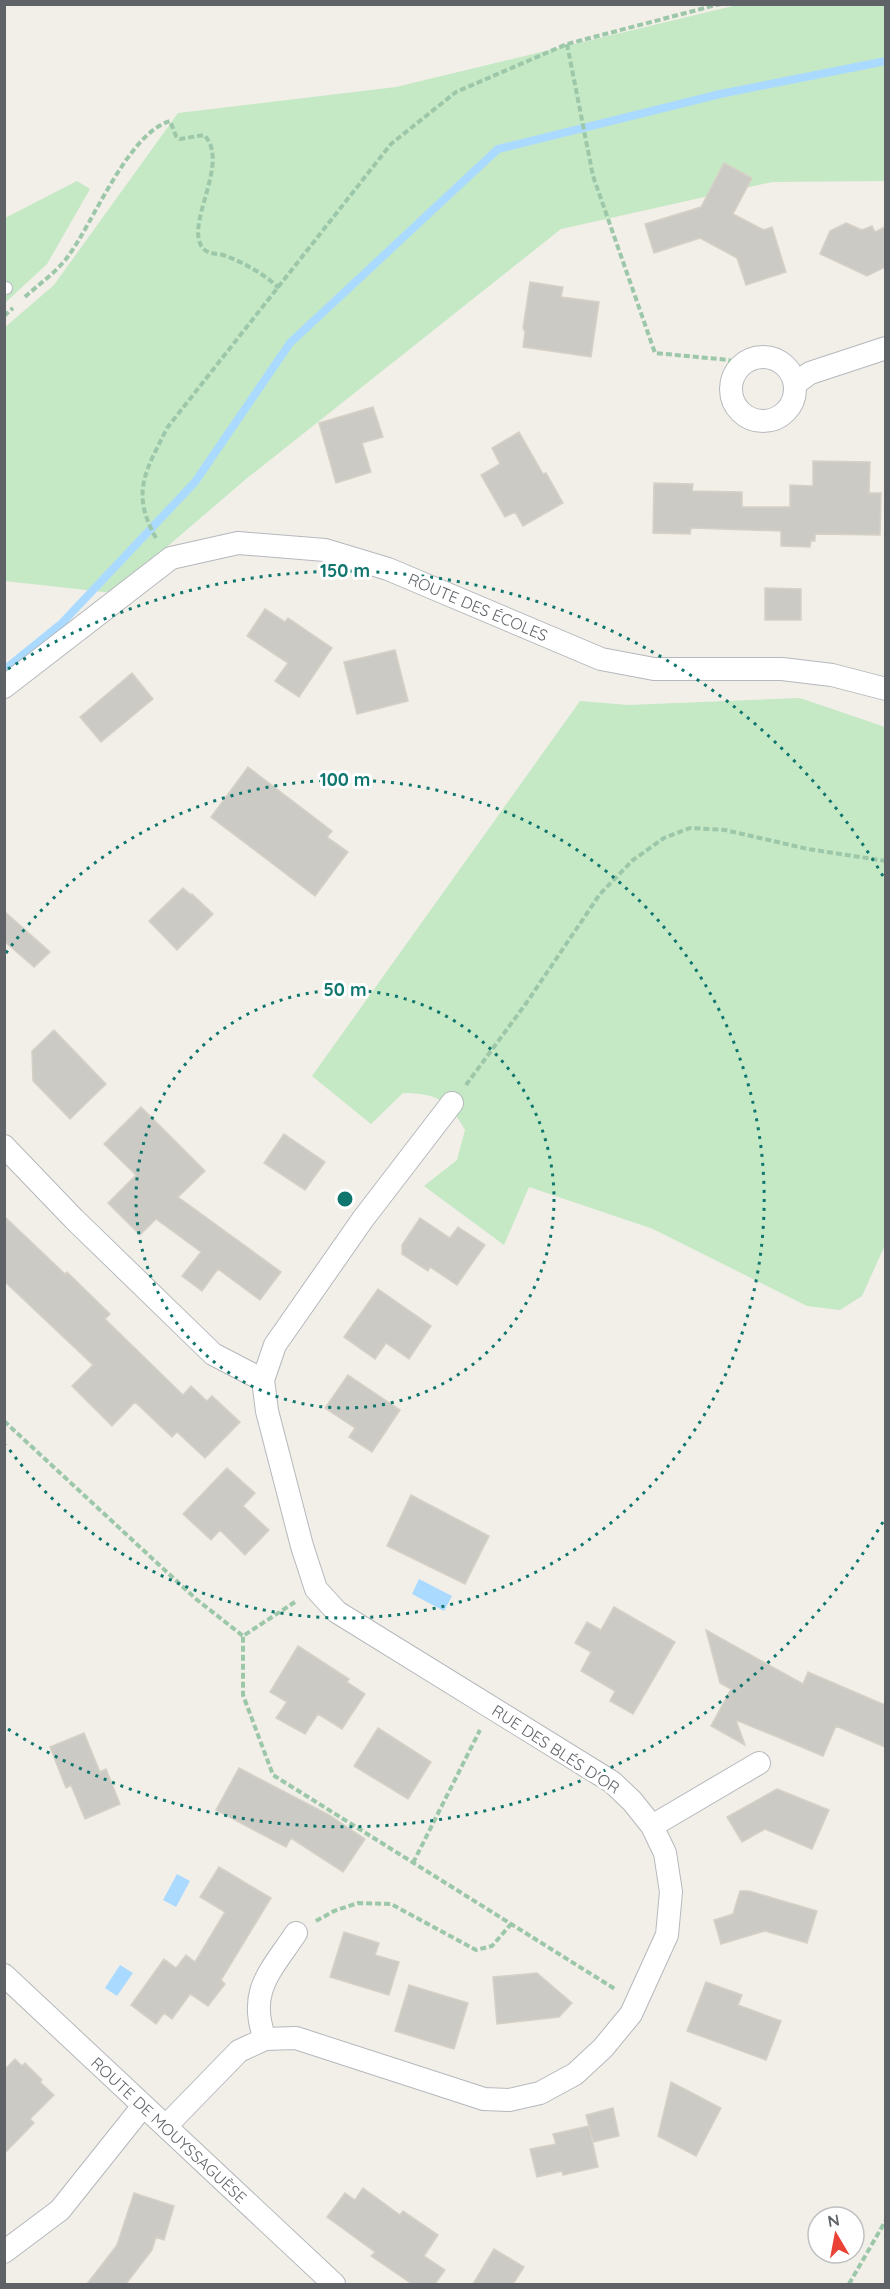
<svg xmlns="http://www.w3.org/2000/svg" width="890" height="2289" viewBox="0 0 890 2289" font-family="Quicksand,sans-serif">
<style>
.green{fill:#c5e8c5}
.water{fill:#aadaff}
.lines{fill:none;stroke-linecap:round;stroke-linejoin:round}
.stream{stroke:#aadaff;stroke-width:8}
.building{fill:#cccac5;stroke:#d6d1c6;stroke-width:1.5}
.lane-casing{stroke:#b5b8bc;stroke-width:14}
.street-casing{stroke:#b5b8bc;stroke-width:24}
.path{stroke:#9cc7a9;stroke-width:4;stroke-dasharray:6 3;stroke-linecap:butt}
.lane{stroke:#fff;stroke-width:12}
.street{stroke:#fff;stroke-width:22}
.ring{fill:none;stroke:#0f766e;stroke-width:3;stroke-dasharray:3 6}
.labels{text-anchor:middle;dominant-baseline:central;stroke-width:6;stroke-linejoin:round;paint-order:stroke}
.street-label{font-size:16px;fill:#5f6368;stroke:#fff}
.centre{fill:#0f766e;stroke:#fff;stroke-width:3}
.ring-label{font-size:18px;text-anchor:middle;font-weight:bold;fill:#0f766e;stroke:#fff;stroke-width:6;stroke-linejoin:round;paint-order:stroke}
</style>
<rect width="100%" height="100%" fill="#f1efe8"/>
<path class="green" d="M 737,5 L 885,5 L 885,181 L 772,182 L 561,229 L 246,479 L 113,593 L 5,581 L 4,328 L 54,285 L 178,113 L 396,87 Z
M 77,181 L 90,189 L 47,264 L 5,303 L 5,218 Z
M 800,698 L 885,727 L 885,1245 L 862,1296 L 840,1310 L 807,1306 L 653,1229 L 529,1187 L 504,1245 L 424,1186 L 457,1160 L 465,1130 C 449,1101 437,1093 403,1093 L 371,1124 L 312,1076 L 580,701 L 628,705 Z"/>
<path class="water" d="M 419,1579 L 452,1596 L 444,1611 L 412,1594 Z
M 177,1874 L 190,1881 L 176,1907 L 163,1900 Z
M 120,1965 L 133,1973 L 117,1996 L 105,1988 Z"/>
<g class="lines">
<path class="stream" d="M 4,670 L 62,623 L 195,482 L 290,343 L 498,149 L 720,94 L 886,61"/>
</g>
<path class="building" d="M 724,163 L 752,178 L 733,214 L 764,230 L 772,227 L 786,272 L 746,285 L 737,258 L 700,238 L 654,253 L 645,224 L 701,207 Z
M 846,223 L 862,230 L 872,226 L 875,232 L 885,227 L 885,267 L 867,276 L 820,254 L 830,231 Z
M 530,282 L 563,287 L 561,297 L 599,302 L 591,357 L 523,347 L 525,332 L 523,328 Z
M 373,407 L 383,437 L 362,443 L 371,472 L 336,483 L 319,423 Z
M 519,432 L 543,474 L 546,473 L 563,503 L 523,526 L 515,512 L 505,517 L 481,475 L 500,464 L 492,448 Z
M 813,461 L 870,462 L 869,493 L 881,493 L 880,535 L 815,534 L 815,541 L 811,541 L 810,547 L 781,546 L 781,531 L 691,528 L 690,534 L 653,533 L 654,483 L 693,484 L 692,491 L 742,492 L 742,507 L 790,507 L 790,485 L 813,486 Z
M 765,588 L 801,589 L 801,620 L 765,620 Z
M 265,609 L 285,622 L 288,618 L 332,648 L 299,697 L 275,681 L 288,663 L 247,636 Z
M 395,650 L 408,701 L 357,714 L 344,662 Z
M 132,673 L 153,699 L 101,742 L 80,717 Z
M 248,767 L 332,831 L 327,837 L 348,852 L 315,896 L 211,817 Z
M 183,888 L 191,895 L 192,894 L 213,914 L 177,950 L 149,921 Z
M 4,911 L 50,952 L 34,967 L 4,941 Z
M 54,1030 L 106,1084 L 70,1119 L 33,1081 L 32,1051 Z
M 141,1107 L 205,1171 L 178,1197 L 281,1272 L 260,1300 L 218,1269 L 202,1291 L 182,1276 L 201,1252 L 156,1219 L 140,1235 L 108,1203 L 136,1175 L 104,1144 Z
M 284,1134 L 325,1162 L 305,1190 L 264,1163 Z
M 4,1216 L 65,1274 L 67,1272 L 110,1314 L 105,1319 L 183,1395 L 191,1386 L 207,1401 L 212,1396 L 240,1422 L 205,1458 L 177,1432 L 172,1437 L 135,1402 L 112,1426 L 72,1386 L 93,1365 L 4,1281 Z
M 420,1218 L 450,1238 L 458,1227 L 485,1245 L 457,1285 L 430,1267 L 428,1271 L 402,1254 L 402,1245 Z
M 378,1289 L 431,1326 L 409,1359 L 386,1343 L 375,1359 L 344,1337 Z
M 348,1375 L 400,1410 L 372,1452 L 349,1437 L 355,1428 L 325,1408 Z
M 227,1468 L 255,1493 L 243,1506 L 269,1530 L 245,1555 L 220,1530 L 211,1540 L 183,1514 Z
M 411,1495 L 489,1536 L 465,1584 L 387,1546 Z
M 614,1607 L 675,1642 L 633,1714 L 610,1701 L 615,1691 L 581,1671 L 591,1652 L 575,1643 L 587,1622 L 601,1630 Z
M 706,1630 L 803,1684 L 808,1672 L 885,1705 L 885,1747 L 836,1726 L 823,1756 L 736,1720 L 745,1745 L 711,1726 L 731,1689 L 720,1683 Z
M 298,1646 L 349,1679 L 347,1682 L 365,1694 L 342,1729 L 318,1714 L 305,1734 L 276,1718 L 287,1702 L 270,1692 Z
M 378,1728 L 431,1762 L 408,1799 L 354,1766 Z
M 84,1733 L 100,1772 L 106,1769 L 120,1804 L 85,1819 L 71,1785 L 66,1788 L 50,1747 Z
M 239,1768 L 329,1815 L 365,1839 L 343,1872 L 291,1838 L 286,1847 L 216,1810 Z
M 777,1789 L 829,1810 L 812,1849 L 765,1829 L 742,1842 L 727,1817 Z
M 219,1867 L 271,1898 L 221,1980 L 225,1984 L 208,2006 L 190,1994 L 172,2019 L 164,2013 L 156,2024 L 131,2005 L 164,1959 L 176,1968 L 186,1955 L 195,1962 L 225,1912 L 200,1897 Z
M 740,1891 L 749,1891 L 817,1911 L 807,1943 L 765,1931 L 721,1944 L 714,1920 L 733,1914 Z
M 344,1932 L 379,1943 L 375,1955 L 399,1962 L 389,1995 L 330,1977 Z
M 537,1973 L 572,2003 L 559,2017 L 497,2024 L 493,1977 Z
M 706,1982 L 742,1995 L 738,2005 L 781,2021 L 766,2060 L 687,2031 Z
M 409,1985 L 468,2003 L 454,2049 L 395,2031 Z
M 15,2059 L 22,2066 L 25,2063 L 42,2080 L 40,2082 L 54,2095 L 30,2119 L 34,2123 L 4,2154 L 4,2070 Z
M 671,2082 L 721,2108 L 696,2156 L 658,2136 Z
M 613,2108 L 619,2136 L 593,2142 L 586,2115 Z
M 589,2126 L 598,2167 L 563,2175 L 562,2171 L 537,2177 L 530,2149 L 556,2144 L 553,2134 Z
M 363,2188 L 400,2215 L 403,2211 L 438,2235 L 424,2256 L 445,2270 L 435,2284 L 412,2284 L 371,2256 L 375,2252 L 327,2217 L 345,2193 L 355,2200 Z
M 134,2193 L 174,2206 L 164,2240 L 156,2237 L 152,2250 L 126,2284 L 87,2284 L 117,2245 Z
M 494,2249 L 524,2267 L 513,2284 L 473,2284 Z"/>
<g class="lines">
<g class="lane-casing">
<path id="lane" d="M 4,288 L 6,288"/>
</g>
<g class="street-casing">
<path id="street" d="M731 389a32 32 0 1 1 64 0a32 32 0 1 1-64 0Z
M 796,383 L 810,373 L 886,348
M 4,687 L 171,558 L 238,543 L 325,550 L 388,569 L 601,659 L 654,669 L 782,669 L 832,675 L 886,689
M 4,1146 L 74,1219 L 213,1354 L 263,1380
M 652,1826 L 759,1763
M 4,1975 L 334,2284
M 265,2039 C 247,1991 271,1971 296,1933
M 166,2126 L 239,2051 L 265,2039 L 296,2038 L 484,2099 L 509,2100 L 540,2093 L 575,2074 L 603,2048 L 631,2014 L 667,1935 L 671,1892 L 665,1853 L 652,1826 L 632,1801 L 612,1782 L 337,1612 L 316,1589 L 302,1546 L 267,1411 L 263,1380 L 275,1345 L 363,1219 L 452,1103
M 4,2252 L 60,2210 L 143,2106"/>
</g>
<path class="path" d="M 567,44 L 593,176 L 655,353 L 729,360 L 738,368
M 25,297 C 39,284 58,271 69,255 C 95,219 128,134 170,121 L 176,136 L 180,139 L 204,135 C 231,162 185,223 202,247 C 208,255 215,253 223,255 C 243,262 264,274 279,288
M 4,316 L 13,308
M 156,538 C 130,492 146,471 167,428 L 391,144 L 456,92 L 567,44 L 720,4
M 466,1085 L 527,1002 L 600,894 L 633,860 L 664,838 L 690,828 L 725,830 L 808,849 L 886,861
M 4,1421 L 196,1599 L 243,1636
M 295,1602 L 243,1636 L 243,1695 L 273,1775 L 615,1989
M 413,1863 L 480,1730
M 316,1921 L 334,1911 L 358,1903 L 391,1904 L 476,1950 L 492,1946 L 511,1924
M 849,2284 L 886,2220"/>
<use href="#lane" class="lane"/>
<use href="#street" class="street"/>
</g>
<g class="ring">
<circle cx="345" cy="1199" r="209"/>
<path d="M6 953A419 419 0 1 1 6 1445"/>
<path d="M883 1522A628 628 0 0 1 8 1729M8 669A628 628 0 0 1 883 876"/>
</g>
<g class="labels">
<g class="street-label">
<text transform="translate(478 607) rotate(23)">ROUTE DES ÉCOLES</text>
<text transform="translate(556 1749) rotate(33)">RUE DES BLÉS D'OR</text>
<text transform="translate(169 2130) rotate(43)">ROUTE DE MOUYSSAGUÈSE</text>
</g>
</g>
<circle cx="345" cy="1199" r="9" class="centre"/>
<g class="ring-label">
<text x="345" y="577">150 m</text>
<text x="345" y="786">100 m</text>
<text x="345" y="996">50 m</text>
</g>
<rect width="890" height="2289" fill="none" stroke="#5f6368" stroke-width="12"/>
<g transform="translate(836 2235) rotate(350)"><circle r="28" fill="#ffffff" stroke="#bfc1c3" stroke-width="1.5"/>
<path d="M0-4.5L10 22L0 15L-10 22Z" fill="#ea4335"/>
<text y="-9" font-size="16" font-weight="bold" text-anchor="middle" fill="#5f6368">N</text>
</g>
</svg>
